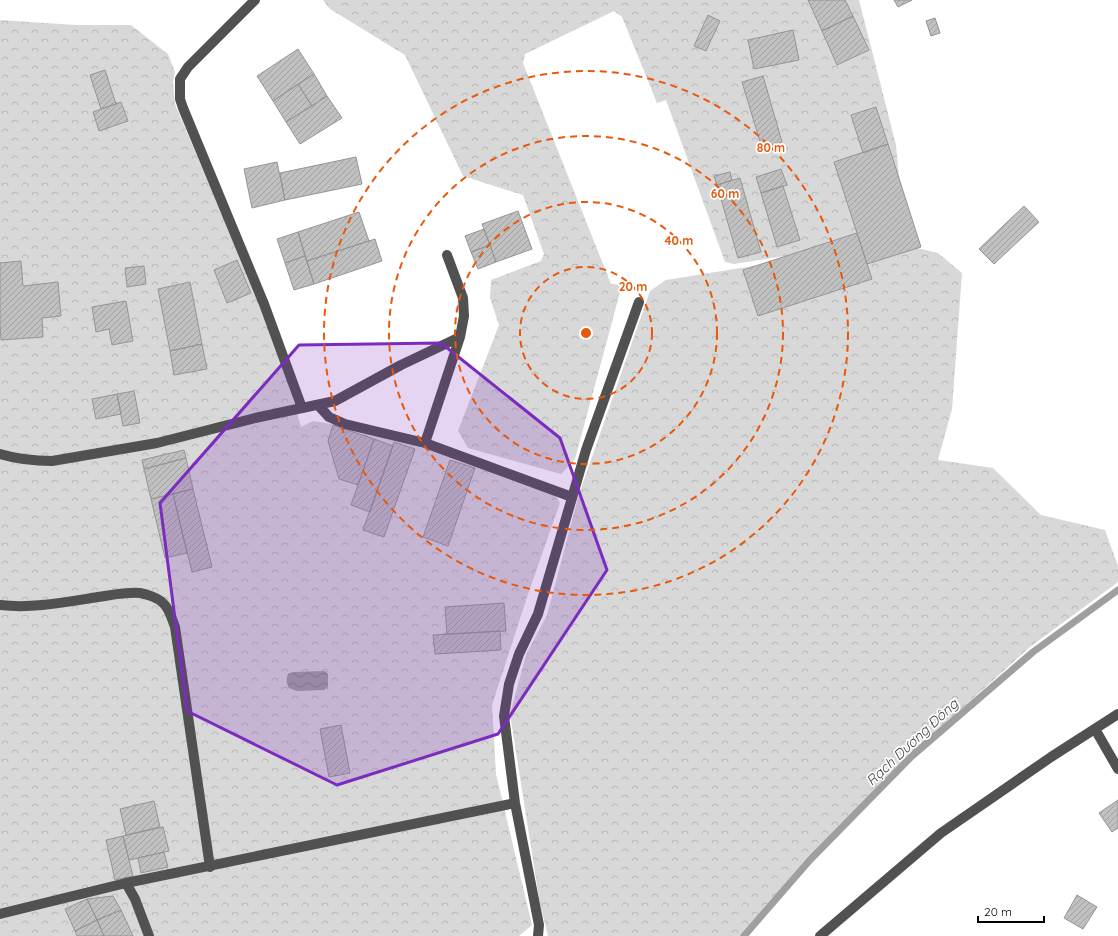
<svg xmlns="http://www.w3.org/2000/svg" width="1118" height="936" viewBox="0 0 1118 936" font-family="Quicksand,sans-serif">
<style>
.forest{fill:url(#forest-crowns)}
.water{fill:url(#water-waves)}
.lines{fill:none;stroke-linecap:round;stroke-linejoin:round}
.stream{stroke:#9f9f9f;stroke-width:7}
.building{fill:url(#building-hatch);stroke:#959595}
.minor{stroke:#515151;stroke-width:10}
.marked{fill:#7b2cbf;fill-opacity:0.2;stroke:#7b2cbf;stroke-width:3;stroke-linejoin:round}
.ring{fill:none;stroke:#e8590c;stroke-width:2;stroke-dasharray:7 5}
.labels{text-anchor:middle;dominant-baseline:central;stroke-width:3.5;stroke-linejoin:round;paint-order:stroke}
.water-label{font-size:14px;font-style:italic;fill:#404040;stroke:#fff}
.centre{fill:#e8590c;stroke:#fff;stroke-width:2}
.ring-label{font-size:12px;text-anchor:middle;font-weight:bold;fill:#e8590c;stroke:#fff;stroke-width:3.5;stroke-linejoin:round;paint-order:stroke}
</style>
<defs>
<pattern id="forest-crowns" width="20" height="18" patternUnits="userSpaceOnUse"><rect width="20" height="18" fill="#d8d8d8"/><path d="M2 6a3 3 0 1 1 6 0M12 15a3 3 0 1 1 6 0" fill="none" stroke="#b8b8b8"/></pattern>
<pattern id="water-waves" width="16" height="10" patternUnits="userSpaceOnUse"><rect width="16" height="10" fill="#9f9f9f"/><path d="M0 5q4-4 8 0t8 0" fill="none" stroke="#878787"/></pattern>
<pattern id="building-hatch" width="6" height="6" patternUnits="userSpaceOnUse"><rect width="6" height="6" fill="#c0c0c0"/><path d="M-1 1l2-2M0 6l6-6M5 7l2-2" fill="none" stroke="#a3a3a3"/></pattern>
</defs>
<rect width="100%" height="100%" fill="#fff"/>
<path class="forest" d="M 323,0 L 859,0 L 896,145 L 904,231 L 893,239 L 734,264 L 725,262 L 666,100 L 657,103 L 622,17 L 614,11 L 525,54 L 523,63 L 611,284 L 622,285 L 575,459 L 561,474 L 468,448 L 458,431 L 499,325 L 490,298 L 491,280 L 541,261 L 544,254 L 523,195 L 463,176 L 405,55 L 330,9 Z
M 0,20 L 76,25 L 131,25 L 168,54 L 175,72 L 173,82 L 175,104 L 234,243 L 261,301 L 294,402 L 301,427 L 313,421 L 344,426 L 452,455 L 553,492 L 560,503 L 527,597 L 492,705 L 496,774 L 532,925 L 519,936 L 0,936 Z
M 895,243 L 938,253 L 962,273 L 952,409 L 938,460 L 993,468 L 1041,515 L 1105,530 L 1118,566 L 1118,582 L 1030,647 L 909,756 L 807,860 L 742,936 L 548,936 L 540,904 L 510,714 L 526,655 L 547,615 L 579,494 L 650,291 L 666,280 Z"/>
<path class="water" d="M 325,671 L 328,674 L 328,687 L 324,690 L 297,691 L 289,688 C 286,683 286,679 288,674 L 293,672 Z"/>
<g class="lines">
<path class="stream" d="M 744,936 L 810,860 L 912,756 L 1033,652 L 1118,590"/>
</g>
<path class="building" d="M 808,0 L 845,0 L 853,16 L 822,31 Z
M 894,0 L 912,0 L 898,7 Z
M 708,15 L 720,21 L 706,51 L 694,46 Z
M 853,16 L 869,50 L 837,65 L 822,31 Z
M 935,18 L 940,33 L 931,36 L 926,21 Z
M 793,30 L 799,60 L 754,69 L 748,40 Z
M 298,49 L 314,74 L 273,101 L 257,76 Z
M 105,70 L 116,104 L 101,109 L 90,75 Z
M 314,74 L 327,96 L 312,106 L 298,84 Z
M 763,76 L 782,142 L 762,148 L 742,82 Z
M 298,84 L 312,106 L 286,122 L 273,101 Z
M 327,96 L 342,118 L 300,144 L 286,122 Z
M 121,102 L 128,121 L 99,131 L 93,112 Z
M 876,107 L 888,144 L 863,153 L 851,115 Z
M 888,144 L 921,247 L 867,264 L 834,162 Z
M 356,157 L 362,184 L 285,200 L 280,173 Z
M 277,162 L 285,200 L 252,208 L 244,169 Z
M 781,169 L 787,185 L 761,193 L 756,177 Z
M 730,172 L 732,180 L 717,185 L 714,176 Z
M 740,178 L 761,252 L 738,258 L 717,185 Z
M 783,186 L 800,240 L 777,247 L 761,193 Z
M 1024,206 L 1039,222 L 994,264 L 979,249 Z
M 518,211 L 532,249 L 496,262 L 482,224 Z
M 359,212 L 369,241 L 307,261 L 298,232 Z
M 484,229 L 490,245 L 471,252 L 465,236 Z
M 298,232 L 305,256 L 285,263 L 277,239 Z
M 857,233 L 872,279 L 758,316 L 743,270 Z
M 375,239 L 382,261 L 314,284 L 307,261 Z
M 490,245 L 496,262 L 478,269 L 471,252 Z
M 305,256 L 314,284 L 294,290 L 285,263 Z
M 237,260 L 251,293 L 227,303 L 214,270 Z
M 21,261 L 23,286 L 58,282 L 61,316 L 42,318 L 43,337 L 1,340 L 0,324 L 0,263 Z
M 144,266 L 146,284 L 127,287 L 125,268 Z
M 190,282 L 202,344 L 170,351 L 158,289 Z
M 126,301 L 133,341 L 112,345 L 109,329 L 96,332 L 92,307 Z
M 202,344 L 207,369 L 174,375 L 170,351 Z
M 134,391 L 140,423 L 123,426 L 117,394 Z
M 117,394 L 121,414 L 96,419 L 92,399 Z
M 333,425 L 374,439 L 358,485 L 339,479 L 328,441 Z
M 374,439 L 393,446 L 370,512 L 351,505 Z
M 394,442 L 415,449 L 384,537 L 363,530 Z
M 184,450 L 186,458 L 144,469 L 142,460 Z
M 186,458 L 193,489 L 151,499 L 144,469 Z
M 450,460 L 475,468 L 448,546 L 423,537 Z
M 193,489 L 212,567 L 192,572 L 173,494 Z
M 173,494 L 187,553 L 165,558 L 151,499 Z
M 504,603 L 506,631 L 447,634 L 445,607 Z
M 500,631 L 501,650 L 435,654 L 433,635 Z
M 341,725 L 350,773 L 329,777 L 320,729 Z
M 1118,800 L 1118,828 L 1112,832 L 1099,813 Z
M 154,801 L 160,827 L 126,835 L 120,809 Z
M 163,827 L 169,851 L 129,860 L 123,836 Z
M 123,836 L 133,876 L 115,880 L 106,840 Z
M 164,852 L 168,867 L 141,873 L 138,858 Z
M 1077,895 L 1097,907 L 1083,929 L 1064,918 Z
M 113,896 L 121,910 L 97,920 L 87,899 Z
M 87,899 L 97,920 L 75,931 L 65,909 Z
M 121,910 L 133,936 L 104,936 L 97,920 Z
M 97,920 L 104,936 L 77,936 L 75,931 Z"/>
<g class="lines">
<path class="minor" d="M 255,0 L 188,67 L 180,79 L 180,99 L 183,108 L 264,304 L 302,408
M 318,405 L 329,417 L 345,424 L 425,443 L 572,497
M 425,443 L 460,337 L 464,316 L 463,298 L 447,255
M 0,454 C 17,459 34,461 52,461 L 157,443 L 255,418 L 335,401 L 401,365 L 460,337
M 0,605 C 32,609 66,602 98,597 C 112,595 126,592 140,593 C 147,594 158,598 163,603 C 169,608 172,619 175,627 L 210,867
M 1095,729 L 1118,769
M 0,914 L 126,883
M 149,936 L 135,899 L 126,883 L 515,803
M 538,936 L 539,925 L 515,803 L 504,716 L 509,684 L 519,654 L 538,614 L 586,450 L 639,302
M 820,936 L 941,833 L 1051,757 L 1118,714"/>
</g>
<path class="marked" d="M 441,343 L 560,438 L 607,570 L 498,734 L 337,785 L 187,711 L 160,503 L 299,345 Z"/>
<g class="ring">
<circle cx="586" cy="333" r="66"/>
<circle cx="586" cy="333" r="131"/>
<circle cx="586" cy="333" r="197"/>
<circle cx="586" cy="333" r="262"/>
</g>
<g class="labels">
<g class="water-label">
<text transform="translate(912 742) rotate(-43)">Rạch Dương Đông</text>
</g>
</g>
<circle cx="586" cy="333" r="6" class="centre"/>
<g class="ring-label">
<text x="771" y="152">80 m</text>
<text x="725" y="198">60 m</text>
<text x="679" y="245">40 m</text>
<text x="633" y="291">20 m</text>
</g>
<path d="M978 916v6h66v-6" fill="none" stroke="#000000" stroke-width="2"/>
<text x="984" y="916" font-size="12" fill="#000000" stroke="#ffffff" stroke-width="3" paint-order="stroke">20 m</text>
</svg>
